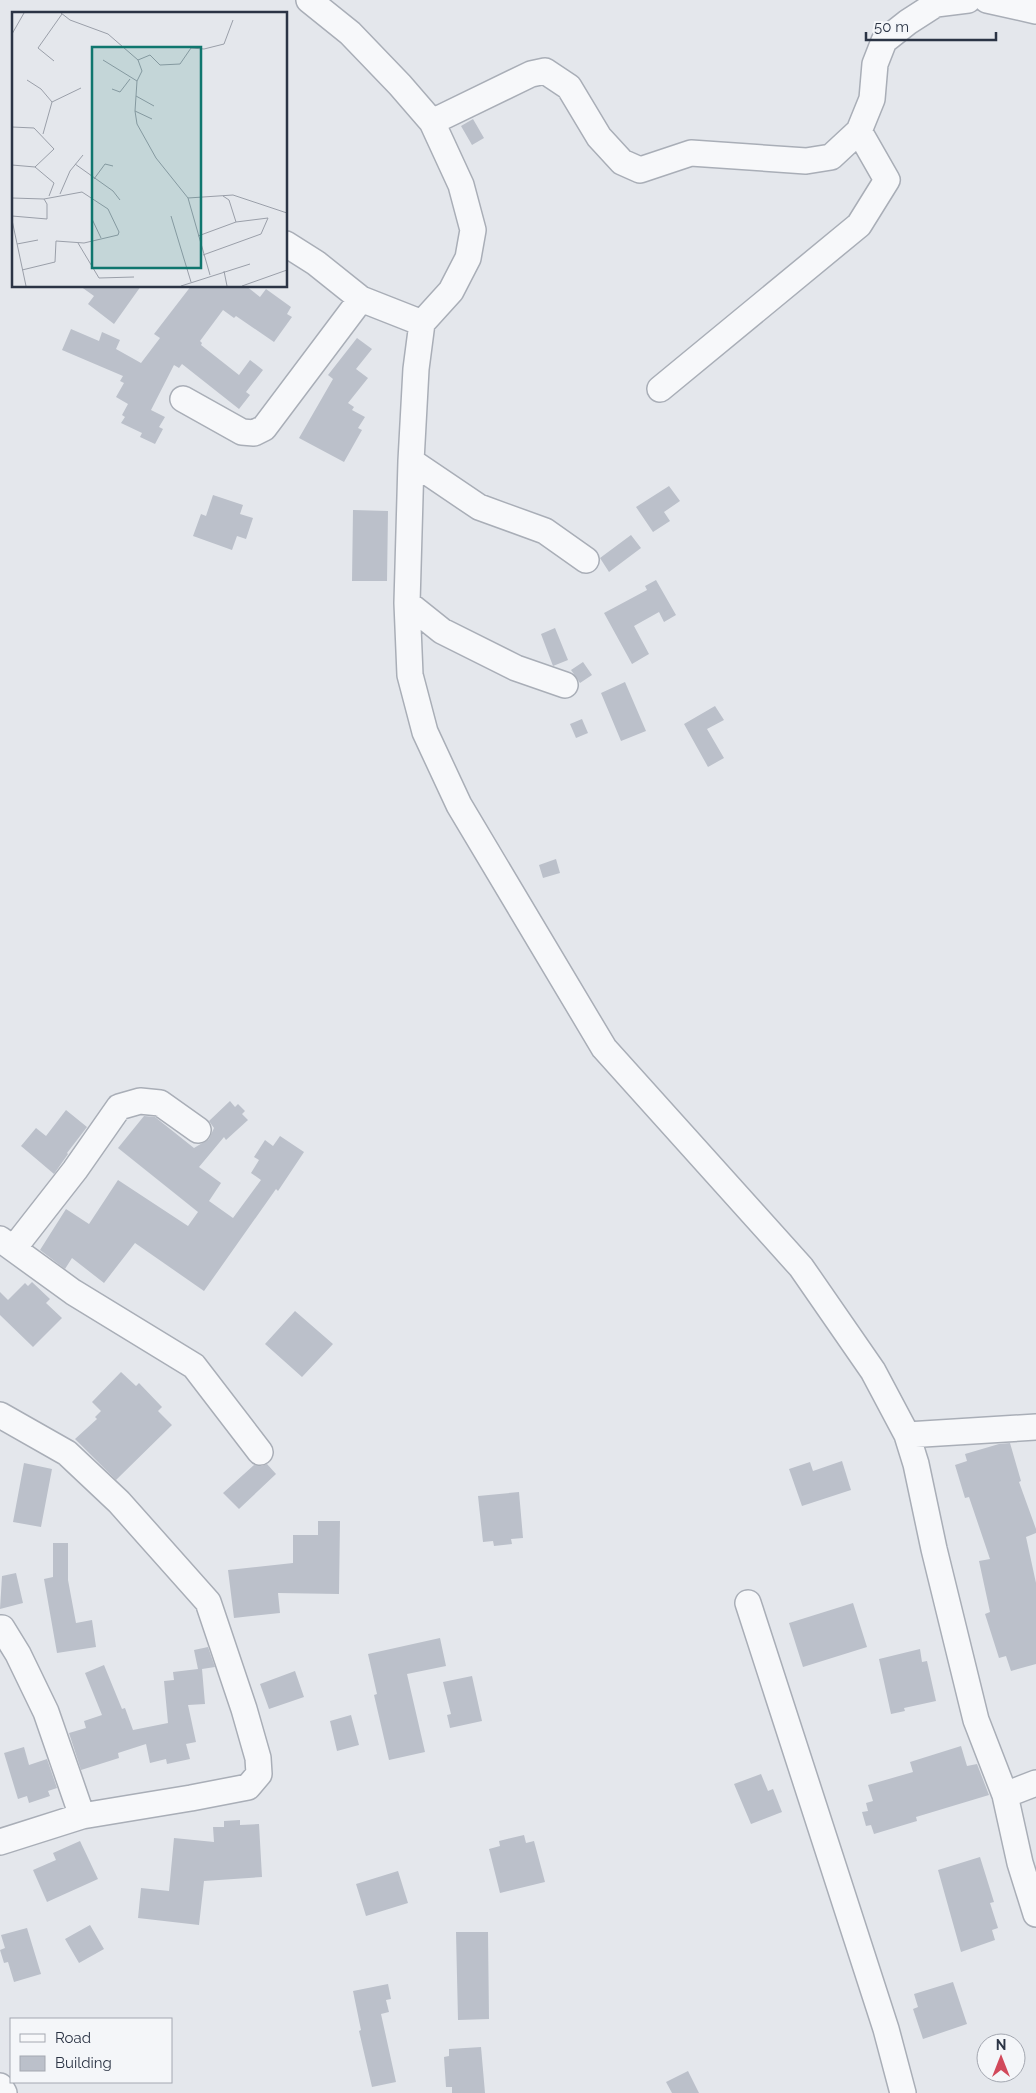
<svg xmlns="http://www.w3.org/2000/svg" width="1036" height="2093" viewBox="0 0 1036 2093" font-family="Raleway,sans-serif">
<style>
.building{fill:#bbc0ca}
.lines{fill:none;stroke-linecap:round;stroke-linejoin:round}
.minor-casing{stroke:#a9aeb7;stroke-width:28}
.minor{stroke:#f7f8fa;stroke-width:25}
.inset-road{fill:none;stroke:#9a9fa9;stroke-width:1}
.view{fill:#0f766e;fill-opacity:0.15;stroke:#0f766e;stroke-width:2.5}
.inset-edge{fill:none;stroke:#2b3445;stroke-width:2.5}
</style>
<rect width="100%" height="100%" fill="#e4e7ec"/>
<path class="building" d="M 473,119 L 484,138 L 472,145 L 461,126 Z
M 80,286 L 141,286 L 114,324 L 88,304 L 94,296 Z
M 191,286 L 246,286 L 260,297 L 266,289 L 291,307 L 287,314 L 292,317 L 274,342 L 236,316 L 234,318 L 223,310 L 200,341 L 202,343 L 201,345 L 239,375 L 250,360 L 263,370 L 246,392 L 250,395 L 239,409 L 182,364 L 179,368 L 174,365 L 151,410 L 165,417 L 159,427 L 163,429 L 155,444 L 140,437 L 142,433 L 121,423 L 125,417 L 122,415 L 128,404 L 116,397 L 124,383 L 120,381 L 123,376 L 62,350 L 71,329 L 99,341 L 102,332 L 120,340 L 116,349 L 141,363 L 160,338 L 154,334 Z
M 357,338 L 372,349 L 356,369 L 368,378 L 348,403 L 354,407 L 352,410 L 365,417 L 358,428 L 362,430 L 344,462 L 299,438 L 333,379 L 328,375 Z
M 669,486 L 680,501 L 664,512 L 670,521 L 653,532 L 636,507 Z
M 213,495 L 243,505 L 240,514 L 253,518 L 246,539 L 237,536 L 232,550 L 193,536 L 201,514 L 206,516 Z
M 353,510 L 388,511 L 387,581 L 352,581 Z
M 631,535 L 641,548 L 609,572 L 600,558 Z
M 656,580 L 676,615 L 664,622 L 659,612 L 634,626 L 649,654 L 632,664 L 604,613 L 647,590 L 645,586 Z
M 555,628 L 568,660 L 553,666 L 541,634 Z
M 583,662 L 592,675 L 580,683 L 571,670 Z
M 625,682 L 646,731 L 621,741 L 601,693 Z
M 715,706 L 724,720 L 707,729 L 724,758 L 708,767 L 684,724 Z
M 582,719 L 588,733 L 576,738 L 570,724 Z
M 556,859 L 560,873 L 543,878 L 539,865 Z
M 230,1101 L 235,1107 L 238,1104 L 245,1111 L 242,1114 L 248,1120 L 226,1140 L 224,1137 L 199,1167 L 221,1183 L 209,1201 L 233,1218 L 261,1180 L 251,1173 L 259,1160 L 254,1157 L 265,1140 L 273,1146 L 280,1136 L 304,1152 L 278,1191 L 276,1189 L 204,1291 L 135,1243 L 104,1283 L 72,1258 L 65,1269 L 40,1250 L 66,1209 L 89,1224 L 118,1180 L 188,1226 L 198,1212 L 118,1148 L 144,1116 L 155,1117 L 194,1148 L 209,1139 L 214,1128 L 209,1121 Z
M 66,1110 L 87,1127 L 67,1153 L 68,1154 L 54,1174 L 21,1146 L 36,1128 L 46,1136 Z
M 32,1282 L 50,1299 L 46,1303 L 62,1318 L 33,1347 L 0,1315 L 0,1292 L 8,1300 L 25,1283 L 28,1286 Z
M 295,1311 L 333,1344 L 302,1377 L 265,1344 Z
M 121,1372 L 136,1386 L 139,1383 L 162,1407 L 158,1411 L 172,1425 L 116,1480 L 75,1439 L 97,1419 L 95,1417 L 101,1411 L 92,1402 Z
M 1010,1443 L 1021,1481 L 1019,1482 L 1036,1529 L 1036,1533 L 1026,1537 L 1036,1583 L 1036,1664 L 1011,1671 L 1006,1656 L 999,1658 L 985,1614 L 990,1612 L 979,1561 L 990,1559 L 969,1497 L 965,1498 L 955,1465 L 967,1461 L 965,1454 L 999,1444 Z
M 842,1461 L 851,1490 L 802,1506 L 789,1469 L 810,1462 L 813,1471 Z
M 24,1463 L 52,1469 L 41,1527 L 13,1522 Z
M 267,1464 L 276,1474 L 239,1509 L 223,1493 L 254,1465 L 261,1466 Z
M 519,1492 L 523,1538 L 511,1539 L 512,1544 L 494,1546 L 493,1541 L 483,1542 L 478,1496 Z
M 318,1521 L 340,1521 L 339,1594 L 278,1593 L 280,1613 L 234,1618 L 228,1570 L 293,1563 L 293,1535 L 318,1535 Z
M 53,1543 L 68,1543 L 68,1580 L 76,1623 L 92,1620 L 96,1647 L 57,1653 L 44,1579 L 53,1577 Z
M 16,1573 L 23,1603 L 0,1609 L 2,1576 Z
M 853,1603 L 867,1647 L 803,1667 L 789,1623 Z
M 440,1638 L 446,1666 L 407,1674 L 425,1752 L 389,1760 L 374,1695 L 377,1694 L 368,1654 Z
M 208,1647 L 215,1667 L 202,1669 L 205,1704 L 188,1705 L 196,1742 L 186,1744 L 190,1759 L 167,1764 L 166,1759 L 150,1763 L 146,1744 L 118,1753 L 119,1758 L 81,1770 L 69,1733 L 86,1728 L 84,1721 L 102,1715 L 85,1673 L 104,1665 L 122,1709 L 125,1708 L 133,1730 L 168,1723 L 164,1681 L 174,1680 L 173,1672 L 198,1669 L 194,1650 Z
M 920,1649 L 922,1662 L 927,1661 L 936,1701 L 904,1708 L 905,1711 L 891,1714 L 879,1659 Z
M 295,1671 L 304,1697 L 269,1709 L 260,1684 Z
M 472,1676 L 482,1721 L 450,1728 L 447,1715 L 451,1714 L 443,1682 Z
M 351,1715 L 359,1745 L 337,1751 L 330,1721 Z
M 961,1746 L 967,1766 L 977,1764 L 989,1795 L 916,1817 L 917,1821 L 874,1834 L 871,1825 L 866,1826 L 862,1812 L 868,1811 L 866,1803 L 873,1801 L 868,1785 L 913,1772 L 910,1762 Z
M 24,1747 L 29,1765 L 47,1759 L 57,1788 L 48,1791 L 50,1796 L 29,1803 L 27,1796 L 18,1799 L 4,1753 Z
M 761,1774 L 768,1791 L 773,1789 L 782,1812 L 751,1824 L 734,1784 Z
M 240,1820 L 240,1825 L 259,1824 L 262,1877 L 204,1881 L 199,1925 L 138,1918 L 141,1888 L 169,1891 L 174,1838 L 214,1842 L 213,1827 L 224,1827 L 224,1821 Z
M 524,1835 L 526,1843 L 534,1841 L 545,1882 L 500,1893 L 489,1849 L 500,1846 L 499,1841 Z
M 80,1841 L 98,1879 L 47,1902 L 33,1870 L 56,1860 L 53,1853 Z
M 980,1857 L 994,1902 L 990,1903 L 998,1928 L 992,1930 L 995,1940 L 961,1952 L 938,1870 Z
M 398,1871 L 408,1903 L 366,1916 L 356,1884 Z
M 90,1925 L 104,1949 L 79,1963 L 65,1939 Z
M 27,1928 L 41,1974 L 14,1982 L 8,1962 L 4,1963 L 0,1950 L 5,1948 L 1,1935 Z
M 456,1932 L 488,1932 L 489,2019 L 458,2020 Z
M 953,1982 L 967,2024 L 923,2039 L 913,2009 L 918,2007 L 914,1994 Z
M 388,1984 L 391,1999 L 386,2000 L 389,2012 L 381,2014 L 396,2082 L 372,2087 L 359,2031 L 361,2030 L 353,1991 Z
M 481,2047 L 485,2093 L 452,2093 L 452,2087 L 446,2087 L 444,2057 L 449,2056 L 449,2049 Z
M 688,2071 L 699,2093 L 672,2093 L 666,2082 Z"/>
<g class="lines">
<g class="minor-casing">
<path id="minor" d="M 309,0 L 350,33 L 400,85 L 432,122 L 461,185 L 473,230 L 468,258 L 451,291 L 422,323 L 416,369 L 411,461 L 407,603 L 442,631 L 516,668 L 565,685
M 987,0 L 1036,11
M 432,122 L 531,74 L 545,71 L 569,87 L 599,137 L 622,162 L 640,170 L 691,153 L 806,161 L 831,157 L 859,131 L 872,99 L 875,64 L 884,41 L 908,22 L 936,4 L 968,0
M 286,244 L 316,263 L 361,299 L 422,323
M 660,389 L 859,225 L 887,180 L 859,131
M 183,399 L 242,432 L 254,433 L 264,428 L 361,299
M 411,461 L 479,507 L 545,531 L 586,560
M 407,603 L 410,675 L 425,732 L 459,805 L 604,1048 L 801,1267 L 873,1371 L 907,1435
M 0,1239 L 73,1292 L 194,1366 L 260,1452
M 14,1248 L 75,1170 L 119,1107 L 140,1101 L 160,1103 L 198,1130
M 0,1415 L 67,1453 L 119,1502 L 208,1602 L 244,1709 L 258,1758 L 259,1774 L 248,1787 L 191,1798 L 82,1816 L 0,1842
M 1036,1427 L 907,1435 L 916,1464 L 934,1549 L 976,1720 L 1005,1795 L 1020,1863 L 1036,1914
M 748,1603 L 886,2029 L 903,2093
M 2,1628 L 18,1654 L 46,1712 L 82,1816
M 1005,1795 L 1036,1783
M 0,2086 L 4,2093"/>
</g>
<use href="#minor" class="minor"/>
</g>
<g transform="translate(12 12)">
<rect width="275" height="275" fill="#e4e7ec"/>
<path class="inset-road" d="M 49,1 L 58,8 L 96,22 L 126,48 L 130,59 L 125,69 L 123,99 L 140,107M 0,22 L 12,1M 91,48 L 125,69M 126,48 L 138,43 L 148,53 L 168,52 L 179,36 L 192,37 L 212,32 L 221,8M 42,49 L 26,36 L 50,2M 15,68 L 29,77 L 40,90 L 31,122M 100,77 L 108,80 L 118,67M 124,84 L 142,94M 40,90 L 69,76M 123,99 L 125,112 L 144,146 L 176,186M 0,115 L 22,116 L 42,137 L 23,155M 63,152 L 101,179 L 108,188M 0,153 L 23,155 L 42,171 L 37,184M 82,167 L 93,152 L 101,154M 48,182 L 58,159 L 71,143M 211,184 L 217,188 L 224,210M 0,186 L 32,187 L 70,180 L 96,197 L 107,220 L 106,223 L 72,231 L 44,229 L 43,250 L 10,258M 0,204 L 35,207 L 35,192 L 32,187M 159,204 L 179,270M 80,207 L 89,226M 0,208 L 14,274M 186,224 L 224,210 L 256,206 L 249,222 L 191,243M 66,231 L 87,266 L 122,265M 5,232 L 26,228M 212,259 L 215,274M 198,263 L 176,186 L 221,183 L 275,201M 169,274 L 238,252M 230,274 L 275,258"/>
<path class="view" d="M 80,35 L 189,35 L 189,256 L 80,256 Z"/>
<rect width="275" height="275" class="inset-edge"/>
</g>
<rect x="10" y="2018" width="162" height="65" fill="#f4f6f9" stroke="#a4a8b1"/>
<rect x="20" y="2034" width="25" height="8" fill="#f7f8fa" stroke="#a4a8b1"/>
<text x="55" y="2043" font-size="15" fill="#2b3445">Road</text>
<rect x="20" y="2056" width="25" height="15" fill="#bbc0ca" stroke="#a4a8b1"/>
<text x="55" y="2068" font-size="15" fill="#2b3445">Building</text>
<g transform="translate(1001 2058)"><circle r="24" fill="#f4f6f9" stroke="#a4a8b1"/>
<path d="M0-4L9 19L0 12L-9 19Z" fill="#d1495b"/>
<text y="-8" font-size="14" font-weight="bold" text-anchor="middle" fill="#2b3445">N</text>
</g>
<path d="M866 32v8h130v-8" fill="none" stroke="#2b3445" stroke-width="2.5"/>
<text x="874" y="32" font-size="15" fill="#2b3445" stroke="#f4f6f9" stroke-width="4" paint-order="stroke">50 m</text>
</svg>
